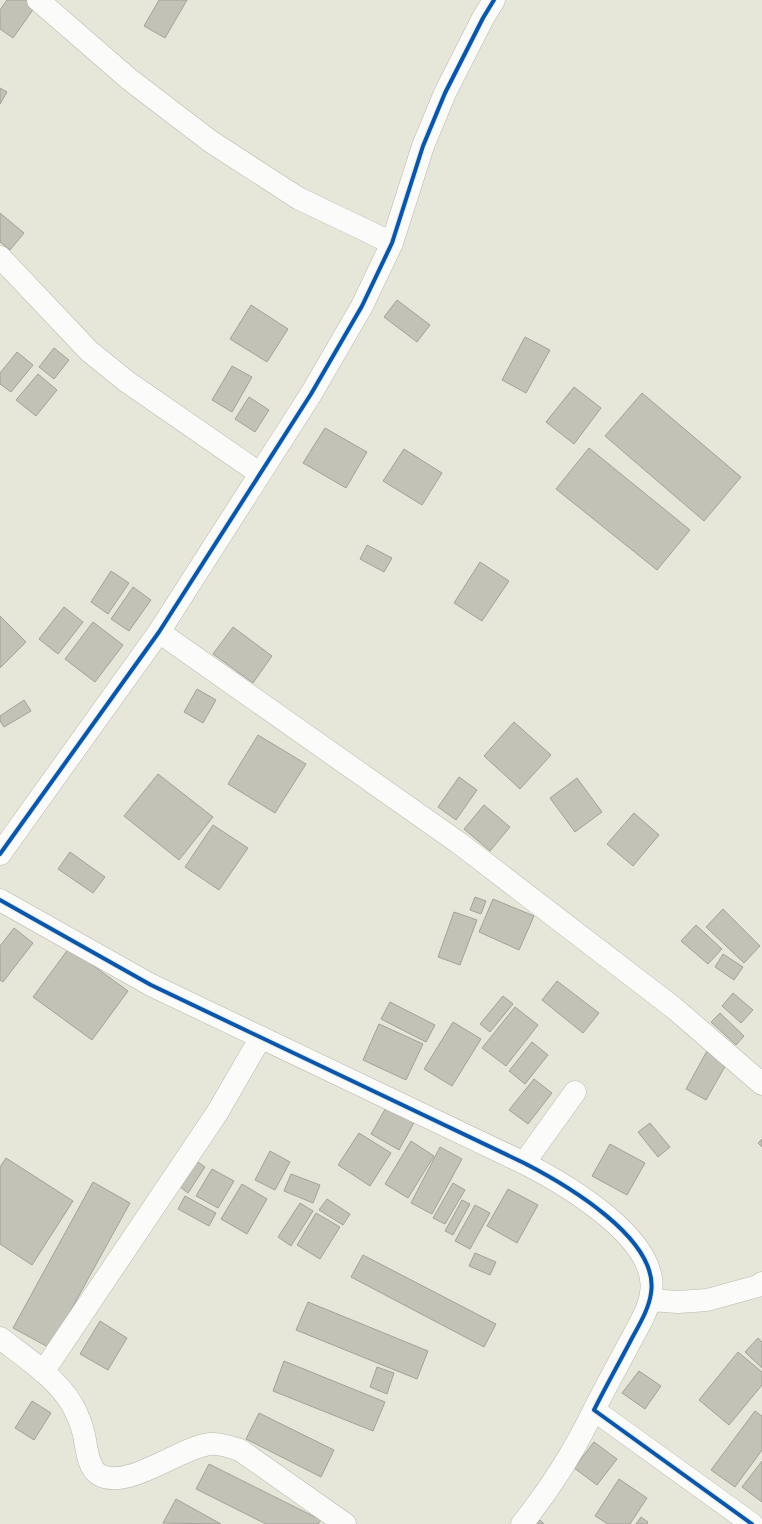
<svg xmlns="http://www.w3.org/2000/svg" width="762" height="1524" viewBox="0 0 762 1524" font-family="'Exo 2',sans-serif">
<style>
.building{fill:#c2c2b7;stroke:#a2a298}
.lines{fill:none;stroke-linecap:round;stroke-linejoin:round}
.minor-casing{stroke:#b9b9af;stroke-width:23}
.minor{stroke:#fbfbf9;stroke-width:22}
.cycleway-casing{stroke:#ecebd3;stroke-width:6}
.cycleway{stroke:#0057b8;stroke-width:4}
</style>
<rect width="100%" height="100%" fill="#e6e6d9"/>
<path class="building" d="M 7,0 L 31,0 L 37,4 L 13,38 L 0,29 L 0,10 Z
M 159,0 L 187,0 L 165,38 L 144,26 Z
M 0,88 L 7,92 L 0,104 Z
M 0,213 L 24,233 L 10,250 L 0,242 Z
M 397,300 L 430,325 L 417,342 L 384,317 Z
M 251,305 L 288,329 L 267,362 L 230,339 Z
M 525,337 L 550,350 L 526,393 L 502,380 Z
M 54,348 L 69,360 L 54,379 L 39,367 Z
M 17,352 L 33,365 L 11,392 L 0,384 L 0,373 Z
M 232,366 L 252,377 L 232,412 L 212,400 Z
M 38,374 L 57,390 L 36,416 L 16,400 Z
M 574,387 L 601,408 L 574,444 L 546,422 Z
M 642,393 L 741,477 L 704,521 L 605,436 Z
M 249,397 L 269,410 L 255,432 L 235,419 Z
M 325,428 L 367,452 L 346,488 L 303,463 Z
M 589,448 L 690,530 L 657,570 L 556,489 Z
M 404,449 L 442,473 L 422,505 L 383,481 Z
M 367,545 L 392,558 L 384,572 L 360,559 Z
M 480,562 L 509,581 L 482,621 L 454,603 Z
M 111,571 L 129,583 L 108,614 L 91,602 Z
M 133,587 L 151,600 L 129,631 L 111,619 Z
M 64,607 L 83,622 L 58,654 L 39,639 Z
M 0,616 L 26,642 L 0,668 Z
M 93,622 L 123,645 L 95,682 L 65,659 Z
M 233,627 L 272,656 L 253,683 L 213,654 Z
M 197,689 L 216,700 L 203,723 L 184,712 Z
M 24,700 L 31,711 L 4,727 L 0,721 L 0,716 Z
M 514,722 L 551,755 L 520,789 L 484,756 Z
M 258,735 L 306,764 L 275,813 L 228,784 Z
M 158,774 L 213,817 L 179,860 L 124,816 Z
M 459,777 L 477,790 L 456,820 L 438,807 Z
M 577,778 L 602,812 L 575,832 L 550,798 Z
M 484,805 L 510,827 L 490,851 L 464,829 Z
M 634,813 L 659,835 L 633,866 L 607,844 Z
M 213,825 L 248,848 L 219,890 L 185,867 Z
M 70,852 L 105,877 L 93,893 L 58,869 Z
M 475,897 L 486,901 L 481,914 L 470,910 Z
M 493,899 L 534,916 L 519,950 L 479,932 Z
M 723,909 L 760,946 L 744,963 L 706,927 Z
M 454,912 L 477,920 L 460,965 L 438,957 Z
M 696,925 L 722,949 L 708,964 L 681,941 Z
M 14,928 L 33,943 L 3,982 L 0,980 L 0,946 Z
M 69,948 L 128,991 L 92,1040 L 33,997 Z
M 723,954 L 743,967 L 734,980 L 715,967 Z
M 557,981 L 599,1013 L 583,1033 L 542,1000 Z
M 733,993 L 753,1010 L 741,1023 L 722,1006 Z
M 503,996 L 513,1004 L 490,1032 L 480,1024 Z
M 390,1002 L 435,1025 L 426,1042 L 381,1019 Z
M 515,1007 L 538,1025 L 506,1066 L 482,1048 Z
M 720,1013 L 744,1036 L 736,1045 L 711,1022 Z
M 453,1022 L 481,1039 L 452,1086 L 424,1069 Z
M 379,1024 L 423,1044 L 406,1080 L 363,1060 Z
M 532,1042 L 548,1055 L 525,1084 L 509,1071 Z
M 707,1051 L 727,1063 L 706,1100 L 686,1089 Z
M 534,1079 L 552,1093 L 528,1124 L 509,1110 Z
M 388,1104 L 416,1119 L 399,1150 L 371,1134 Z
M 650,1123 L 670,1147 L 658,1157 L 638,1132 Z
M 359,1133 L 391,1153 L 370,1186 L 338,1165 Z
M 762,1139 L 762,1147 L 758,1143 Z
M 411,1141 L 434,1156 L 408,1198 L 385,1184 Z
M 610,1144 L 645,1163 L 627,1195 L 592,1176 Z
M 440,1147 L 462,1159 L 432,1214 L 411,1203 Z
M 270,1151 L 290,1162 L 275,1190 L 255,1180 Z
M 6,1158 L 73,1201 L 32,1265 L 0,1244 L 0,1167 Z
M 192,1158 L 205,1167 L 188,1193 L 175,1183 Z
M 212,1169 L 234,1181 L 218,1208 L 196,1196 Z
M 291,1174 L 320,1185 L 313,1203 L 284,1191 Z
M 93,1182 L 130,1203 L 50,1348 L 13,1328 Z
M 453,1183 L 465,1190 L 445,1224 L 433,1218 Z
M 242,1184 L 267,1199 L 247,1234 L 221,1219 Z
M 508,1189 L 538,1205 L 517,1243 L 487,1226 Z
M 185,1196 L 216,1213 L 209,1226 L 178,1209 Z
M 327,1199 L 350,1214 L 343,1225 L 319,1210 Z
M 462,1200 L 470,1204 L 453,1235 L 445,1231 Z
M 300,1203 L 313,1211 L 291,1246 L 278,1237 Z
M 475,1205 L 490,1213 L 470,1249 L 455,1241 Z
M 316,1213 L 340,1227 L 320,1259 L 297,1245 Z
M 475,1253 L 496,1262 L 490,1275 L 469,1266 Z
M 363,1255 L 496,1324 L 484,1347 L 351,1277 Z
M 308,1302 L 428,1351 L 417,1379 L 296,1330 Z
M 100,1321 L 127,1338 L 108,1370 L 80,1354 Z
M 758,1338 L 762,1342 L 762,1368 L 745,1352 Z
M 738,1352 L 762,1372 L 762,1385 L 729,1425 L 699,1400 Z
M 284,1361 L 385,1402 L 373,1431 L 273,1391 Z
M 377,1367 L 394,1373 L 387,1394 L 370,1387 Z
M 639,1371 L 661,1386 L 645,1409 L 622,1393 Z
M 32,1401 L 51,1413 L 34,1440 L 15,1428 Z
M 755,1411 L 762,1416 L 762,1450 L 735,1487 L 711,1470 Z
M 259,1413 L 334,1450 L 321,1477 L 246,1439 Z
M 594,1442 L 617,1459 L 597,1485 L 574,1468 Z
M 762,1461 L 762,1502 L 742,1487 Z
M 209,1464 L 321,1520 L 318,1524 L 266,1524 L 196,1489 Z
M 619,1479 L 647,1498 L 630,1524 L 608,1524 L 595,1516 Z
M 176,1499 L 221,1524 L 163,1523 Z
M 641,1517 L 648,1522 L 647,1524 L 636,1524 Z
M 540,1520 L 544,1524 L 536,1524 Z"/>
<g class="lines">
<g class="minor-casing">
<path id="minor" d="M 38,0 L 129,79 L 210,141 L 298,198 L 392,243
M 0,257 L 89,351 L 126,381 L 259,473
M 159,632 L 459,843 L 674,1008 L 762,1084
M 0,854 L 159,632 L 311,394 L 362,306 L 392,243 L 423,146 L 445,93 L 483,18 L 494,0
M 0,900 L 151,985 L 524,1163 C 565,1184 660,1239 651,1293 C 649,1309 639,1325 631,1340 C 619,1363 606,1386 594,1410 L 752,1524
M 524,1163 L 575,1092
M 650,1300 L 678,1302 L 707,1300 L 758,1286 L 762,1283
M 0,1338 C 26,1358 56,1377 73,1406 C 77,1414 81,1423 83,1431 C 87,1444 86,1465 98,1474 C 126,1492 180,1447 210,1444 C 220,1443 230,1447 240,1450 L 345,1524
M 43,1372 L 217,1113 L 261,1037
M 522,1524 C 551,1488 574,1451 594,1410"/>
</g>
<use href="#minor" class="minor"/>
<g class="cycleway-casing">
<path id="cycleway" d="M 0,854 L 159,632 L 311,394 L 362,306 L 392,243 L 423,146 L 445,93 L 483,18 L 494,0
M 0,900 L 151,985 L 524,1163 C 565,1184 660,1239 651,1293 C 649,1309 639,1325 631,1340 C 619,1363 606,1386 594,1410 L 752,1524"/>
</g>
<use href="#cycleway" class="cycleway"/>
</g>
</svg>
